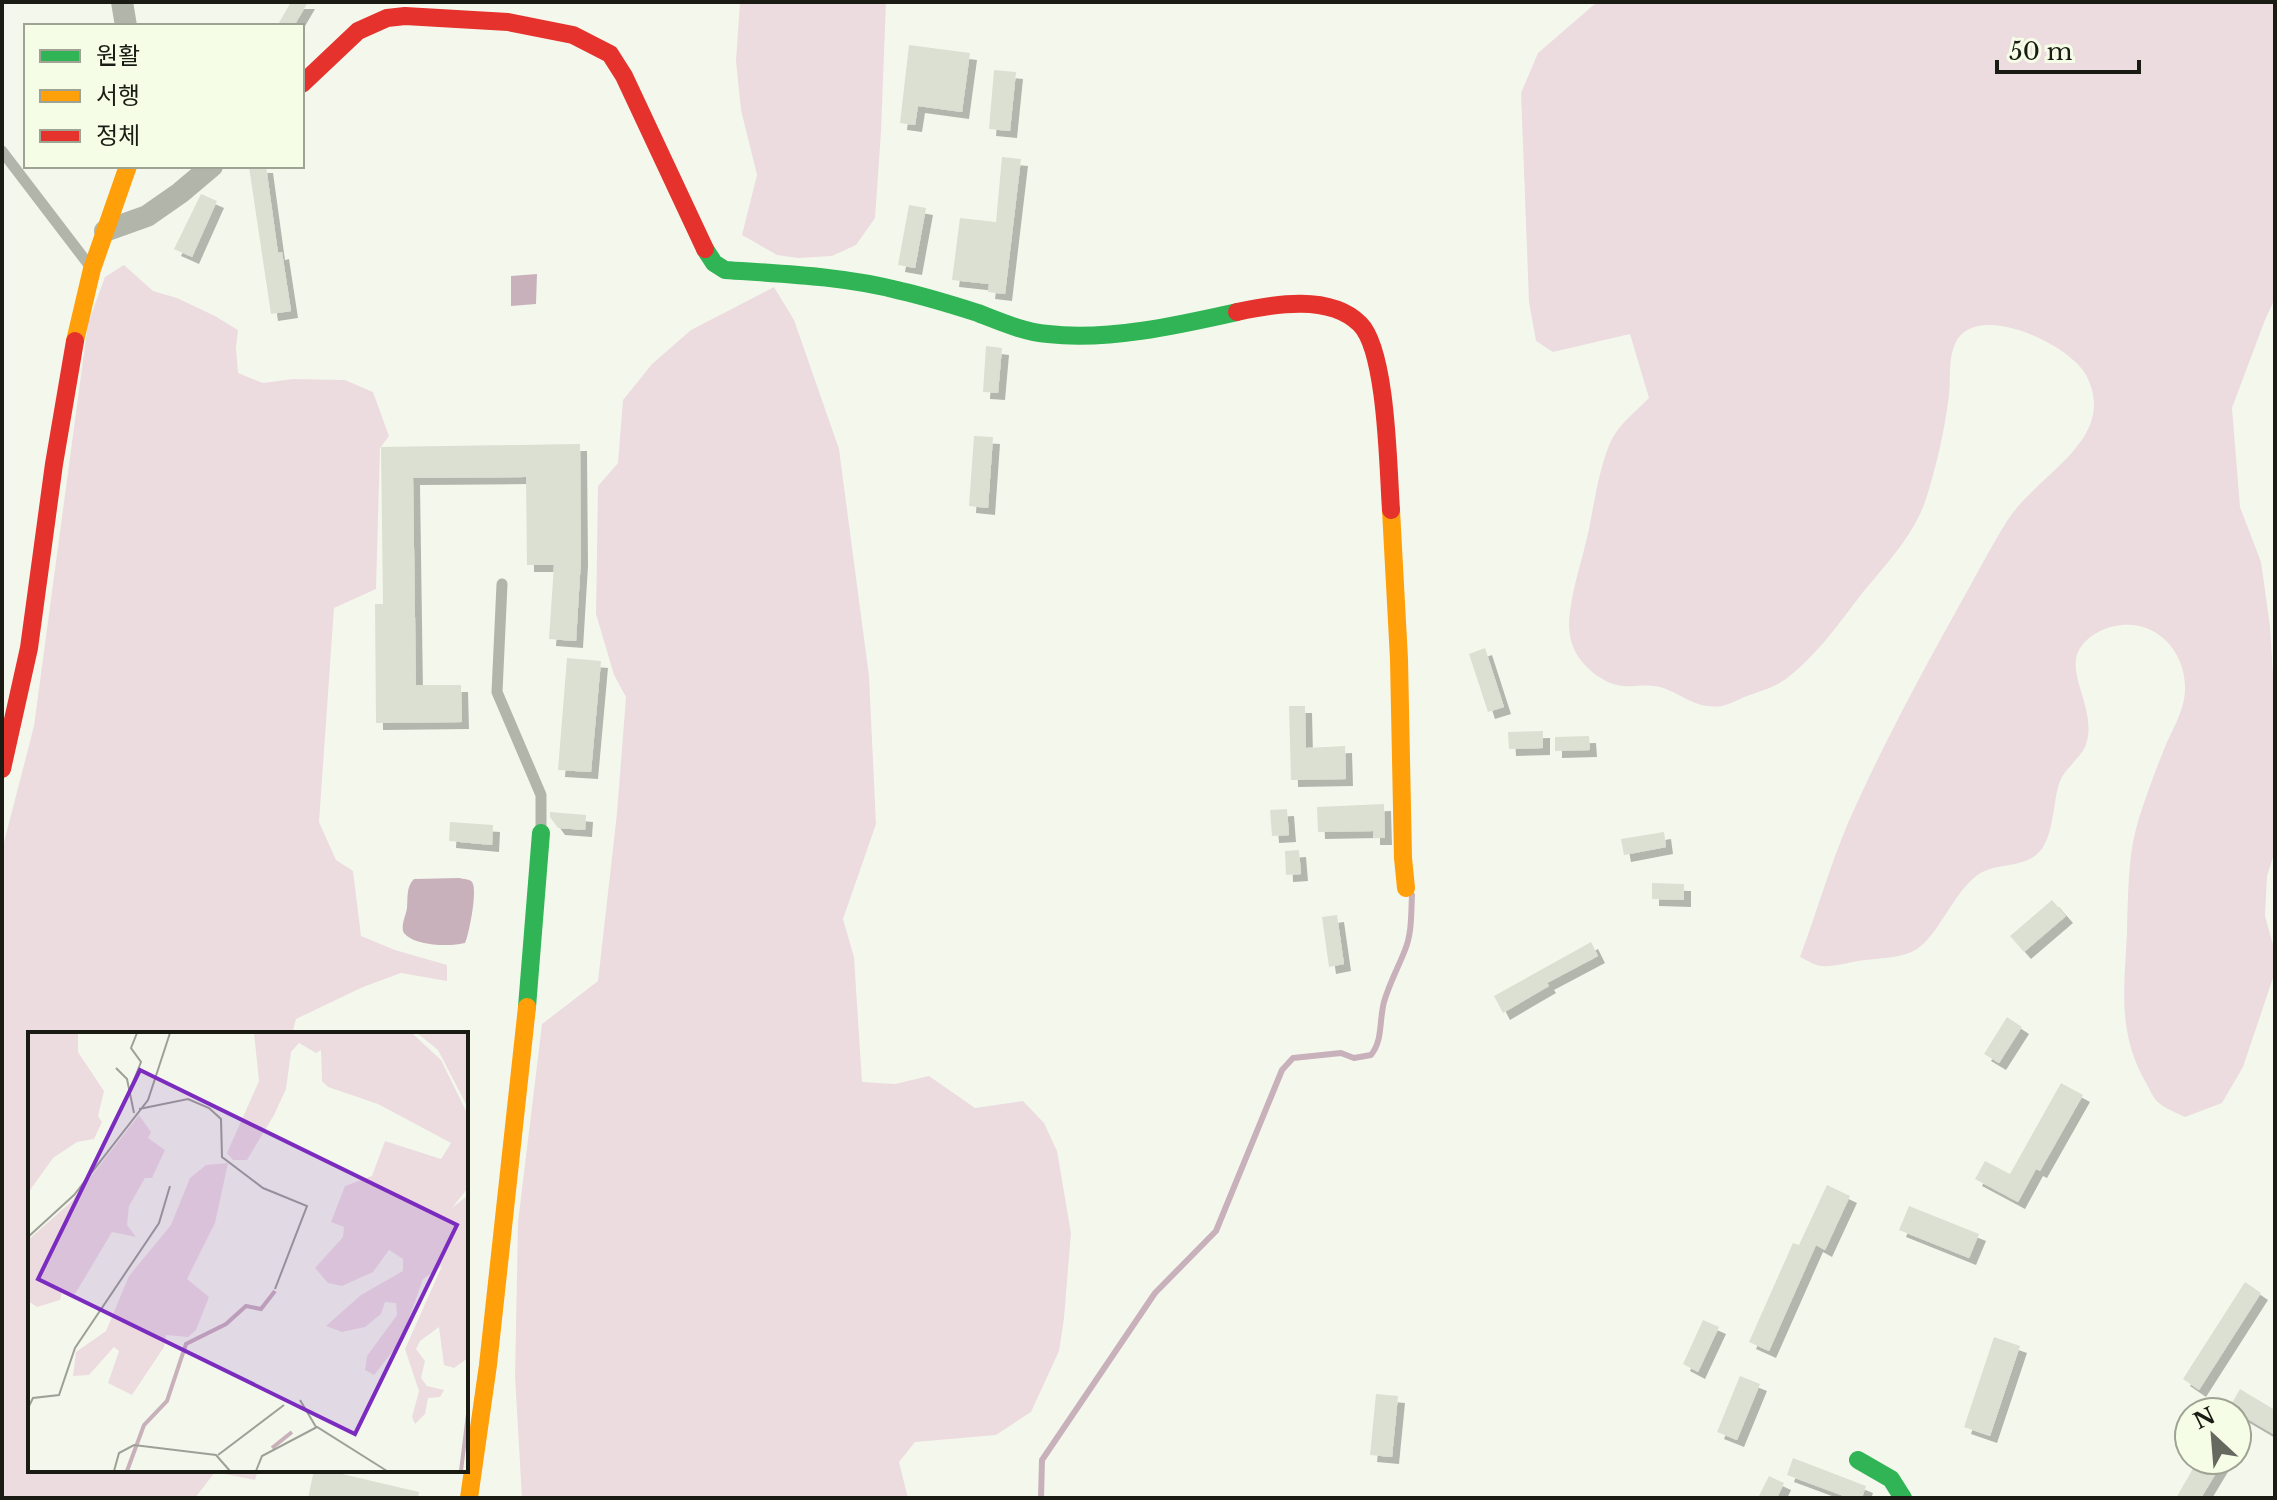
<svg xmlns="http://www.w3.org/2000/svg" width="2277" height="1500" viewBox="0 0 2277 1500" font-family="'Libre Baskerville','Noto Sans KR',serif">
<style>
.green{fill:#ecdce0}
.water{fill:#c9b1bc}
.lines{fill:none;stroke-linecap:round;stroke-linejoin:round}
.stream{stroke:#c9b1bc;stroke-width:6}
.building{fill:#dce0d3;filter:url(#shadow)}
.lane{stroke:#b2b6aa;stroke-width:11}
.street{stroke:#b2b6aa;stroke-width:22}
.fast{stroke:#30b455;stroke-width:18}
.slow{stroke:#ff9f0a;stroke-width:18}
.jam{stroke:#e5322d;stroke-width:18}
.inset-river{fill:none;stroke:#c9b1bc;stroke-width:4}
.inset-road{fill:none;stroke:#9da096;stroke-width:2}
.view{fill:#7b2cbf;fill-opacity:0.15;stroke:#7b2cbf;stroke-width:4}
.inset-edge{fill:none;stroke:#1a1c14;stroke-width:4}
</style>
<defs>
<filter id="shadow"><feDropShadow dx="7" dy="7" stdDeviation="0" flood-color="#0004"/></filter>
</defs>
<rect width="100%" height="100%" fill="#f4f8ec"/>
<path class="green" d="M 740,2 L 886,2 L 881,132 L 875,218 L 856,245 L 832,256 L 798,258 L 777,255 L 742,235 L 757,175 L 741,110 L 736,61 Z
M 1597,2 L 2275,2 L 2275,298 L 2265,320 L 2232,408 L 2240,507 L 2261,562 L 2270,626 L 2275,709 L 2275,851 L 2267,876 L 2265,916 L 2275,952 L 2275,972 L 2243,1067 L 2222,1103 L 2185,1117 C 2177,1113 2166,1109 2159,1103 C 2153,1099 2150,1089 2146,1083 C 2116,1030 2125,987 2127,930 C 2128,901 2128,861 2135,833 C 2142,805 2156,769 2167,742 C 2175,725 2184,709 2185,691 C 2186,664 2172,638 2146,628 C 2123,619 2089,629 2078,652 C 2067,678 2099,713 2085,747 C 2079,759 2065,769 2060,781 C 2052,802 2055,840 2036,855 C 2020,868 1996,863 1979,874 C 1953,892 1941,932 1917,949 C 1902,959 1875,958 1858,961 C 1847,963 1833,967 1822,966 C 1815,966 1807,960 1800,957 C 1819,906 1834,851 1857,803 C 1888,735 1924,669 1960,604 C 1976,576 1990,548 2007,521 C 2036,474 2120,440 2086,375 C 2070,344 1974,299 1955,344 C 1948,359 1951,378 1949,395 C 1945,428 1937,464 1927,496 C 1915,535 1885,565 1860,596 C 1838,625 1815,657 1786,679 C 1773,688 1761,691 1747,696 C 1739,699 1731,704 1722,706 C 1698,709 1687,698 1666,689 C 1652,683 1638,687 1624,686 C 1605,685 1585,669 1576,653 C 1569,640 1568,625 1570,611 C 1574,580 1586,549 1591,518 C 1596,493 1600,467 1610,443 C 1618,425 1635,412 1649,398 L 1630,334 L 1553,352 L 1536,341 L 1529,302 L 1521,93 L 1538,53 Z
M 124,265 L 153,291 L 177,298 L 215,316 L 238,330 L 236,348 L 238,373 L 263,383 L 293,379 L 345,380 L 373,392 L 389,436 L 380,448 L 376,589 L 334,608 L 319,822 L 336,860 L 353,871 L 361,936 L 395,950 L 447,965 L 447,981 L 401,973 L 363,987 L 296,1019 L 292,1034 L 30,1034 L 30,1470 L 258,1470 L 255,1480 L 215,1472 L 195,1498 L 2,1498 L 2,850 L 34,726 L 88,323 L 105,277 Z
M 774,287 L 794,320 L 839,449 L 869,676 L 876,824 L 843,919 L 854,957 L 862,1082 L 895,1084 L 929,1076 L 975,1108 L 1023,1101 L 1044,1123 L 1057,1151 L 1071,1233 L 1064,1318 L 1059,1351 L 1031,1412 L 996,1435 L 915,1442 L 899,1462 L 908,1498 L 522,1498 L 515,1377 L 518,1222 L 542,1024 L 598,981 L 617,813 L 626,697 L 614,675 L 596,614 L 598,486 L 618,463 L 623,400 L 652,364 L 691,330 Z"/>
<path class="water" d="M 537,274 L 536,304 L 511,306 L 511,276 Z
M 459,878 C 463,879 470,879 472,882 C 478,889 469,935 465,943 C 450,947 414,946 404,933 C 400,927 406,915 407,908 C 408,897 406,887 414,879 Z"/>
<g class="lines">
<path class="stream" d="M 1041,1498 L 1042,1460 L 1155,1293 L 1216,1231 L 1282,1070 L 1293,1058 L 1341,1053 L 1354,1058 L 1371,1055 C 1383,1040 1379,1021 1384,1002 C 1389,984 1398,968 1405,950 C 1412,933 1411,914 1412,895"/>
</g>
<path class="building" d="M 291,2 L 308,2 L 294,26 L 277,26 Z
M 909,45 L 970,53 L 962,112 L 918,106 L 915,125 L 900,123 Z
M 994,70 L 1016,72 L 1010,131 L 989,129 Z
M 1002,157 L 1021,159 L 1005,294 L 988,292 L 989,284 L 952,280 L 960,218 L 996,222 Z
M 258,166 L 266,166 L 278,253 L 282,252 L 291,311 L 271,314 L 249,167 Z
M 201,194 L 217,201 L 192,257 L 174,249 Z
M 909,205 L 926,208 L 915,268 L 898,265 Z
M 986,346 L 1002,348 L 998,393 L 983,392 Z
M 974,436 L 993,437 L 988,508 L 969,506 Z
M 580,444 L 581,559 L 576,641 L 549,639 L 554,565 L 527,565 L 526,477 L 413,478 L 416,685 L 461,685 L 462,722 L 376,723 L 375,604 L 383,604 L 381,447 Z
M 1485,648 L 1504,707 L 1488,712 L 1469,654 Z
M 567,658 L 601,661 L 591,772 L 558,770 Z
M 1289,706 L 1305,706 L 1306,748 L 1345,746 L 1346,779 L 1291,780 Z
M 1543,731 L 1543,748 L 1509,749 L 1508,732 Z
M 1589,736 L 1590,750 L 1555,751 L 1555,737 Z
M 1384,804 L 1385,838 L 1373,838 L 1373,831 L 1318,832 L 1317,807 Z
M 1287,809 L 1289,835 L 1272,836 L 1270,810 Z
M 550,812 L 586,815 L 585,830 L 558,828 L 550,817 Z
M 450,822 L 493,825 L 492,845 L 449,841 Z
M 1664,832 L 1666,847 L 1624,855 L 1621,839 Z
M 1299,850 L 1301,874 L 1286,875 L 1285,851 Z
M 1652,883 L 1684,884 L 1684,900 L 1652,899 Z
M 2052,900 L 2066,916 L 2024,952 L 2010,936 Z
M 1337,915 L 1344,964 L 1329,967 L 1322,917 Z
M 1591,942 L 1598,956 L 1547,983 L 1549,986 L 1503,1013 L 1494,996 Z
M 2007,1017 L 2022,1027 L 1999,1063 L 1984,1054 Z
M 2061,1083 L 2083,1095 L 2040,1171 L 2036,1169 L 2018,1202 L 1975,1179 L 1985,1161 L 2010,1174 Z
M 1827,1185 L 1850,1196 L 1825,1250 L 1816,1245 L 1769,1351 L 1749,1342 L 1793,1243 L 1799,1245 Z
M 1909,1206 L 1979,1234 L 1969,1258 L 1899,1230 Z
M 2245,1282 L 2261,1293 L 2199,1390 L 2183,1379 Z
M 1703,1320 L 1719,1327 L 1698,1372 L 1683,1364 Z
M 1994,1337 L 2020,1346 L 1990,1436 L 1964,1427 Z
M 1740,1376 L 1760,1384 L 1737,1440 L 1717,1432 Z
M 2240,1389 L 2275,1410 L 2275,1435 L 2229,1408 Z
M 1376,1394 L 1398,1396 L 1392,1457 L 1370,1455 Z
M 1793,1458 L 1866,1486 L 1862,1498 L 1849,1498 L 1787,1475 Z
M 2198,1460 L 2224,1460 L 2201,1498 L 2176,1498 Z
M 314,1470 L 325,1470 L 419,1492 L 418,1498 L 308,1498 Z
M 1769,1476 L 1784,1483 L 1777,1498 L 1758,1498 Z"/>
<g class="lines">
<path class="lane" d="M 2,151 L 89,265
M 502,584 L 497,692 L 541,795 L 541,831"/>
<path class="street" d="M 122,2 L 126,26
M 105,231 L 147,216 L 180,193 L 212,166"/>
<path class="fast" d="M 705,249 L 714,263 L 725,270 C 784,274 844,276 901,291 C 927,297 953,305 978,313 C 1001,322 1024,332 1048,334 C 1108,341 1179,325 1237,312
M 527,1007 L 541,833
M 1858,1460 L 1891,1479 L 1903,1498"/>
<path class="slow" d="M 75,341 L 92,269 L 128,166
M 1391,510 L 1399,659 L 1403,858 L 1406,888
M 469,1498 L 488,1365 L 527,1007"/>
<path class="jam" d="M 302,84 L 358,31 L 387,18 L 405,16 L 508,22 L 573,35 L 610,54 L 624,76 L 705,249
M 1237,312 C 1274,304 1330,294 1360,324 C 1387,351 1388,469 1391,510
M 2,769 L 29,648 L 54,464 L 75,341"/>
</g>
<g transform="translate(28 1032)">
<rect width="440" height="440" fill="#f4f8ec"/>
<path d="M 0,1 L 50,1 L 50,20 L 76,59 L 70,84 L 74,90 L 66,107 L 49,110 L 25,126 L 0,161 ZM 226,1 L 384,1 L 413,28 L 440,83 L 439,157 L 424,176 L 440,163 L 440,326 L 426,336 L 416,333 L 411,295 L 392,309 L 388,317 L 397,329 L 393,346 L 399,354 L 416,358 L 412,365 L 400,366 L 397,382 L 387,392 L 384,385 L 391,359 L 377,317 L 414,234 L 395,247 L 373,309 L 346,343 L 337,338 L 339,324 L 369,283 L 368,271 L 357,270 L 353,282 L 337,295 L 314,300 L 298,294 L 333,263 L 375,239 L 375,227 L 361,218 L 345,240 L 314,254 L 300,251 L 287,236 L 315,205 L 316,195 L 303,190 L 317,154 L 344,144 L 357,109 L 413,127 L 423,111 L 350,72 L 300,55 L 294,49 L 293,18 L 288,21 L 271,11 L 263,20 L 258,57 L 246,83 L 219,128 L 205,128 L 199,121 L 231,49 ZM 389,1 L 440,1 L 440,76 L 410,18 ZM 111,83 L 123,100 L 120,106 L 137,118 L 124,146 L 117,146 L 101,174 L 99,193 L 108,205 L 84,200 L 47,262 L 34,259 L 32,268 L 9,275 L 0,269 L 0,208 L 43,170 ZM 200,131 L 187,191 L 159,247 L 181,265 L 168,298 L 160,305 L 138,303 L 136,315 L 104,363 L 80,351 L 91,319 L 86,315 L 61,343 L 45,344 L 48,320 L 78,299 L 101,244 L 143,193 L 162,146 L 178,133 Z" fill="#ecdce0"/>
<path class="inset-river" d="M 244,416 L 264,400M 99,439 L 116,393 L 139,369 L 158,312 L 198,292 L 218,274 L 233,277 L 247,259M 433,439 L 440,382"/>
<path class="inset-road" d="M 88,36 L 99,47 L 106,81M 102,58 L 113,30 L 103,16 L 109,1M 111,77 L 160,67 L 181,76 L 193,87 L 194,125 L 235,156 L 279,174 L 247,257M 0,205 L 46,163 L 120,68 L 142,1M 272,368 L 288,395M 0,376 L 5,366 L 31,363 L 47,316 L 131,191 L 142,154M 190,423 L 256,373M 86,439 L 91,421 L 106,413 L 188,423 L 202,439M 228,439 L 234,424 L 289,395 L 359,439"/>
<path class="view" d="M 112,38 L 429,193 L 327,402 L 10,247 Z"/>
<rect width="440" height="440" class="inset-edge"/>
</g>
<rect width="2277" height="1500" fill="none" stroke="#1a1c14" stroke-width="8"/>
<rect x="24" y="24" width="280" height="144" fill="#f6fde7" stroke="#9ea393" stroke-width="2"/>
<rect x="40" y="50" width="40" height="12" fill="#30b455" stroke="#9ea393" stroke-width="2"/>
<text x="96" y="64" font-size="24" fill="#1a1c14">원활</text>
<rect x="40" y="90" width="40" height="12" fill="#ff9f0a" stroke="#9ea393" stroke-width="2"/>
<text x="96" y="104" font-size="24" fill="#1a1c14">서행</text>
<rect x="40" y="130" width="40" height="12" fill="#e5322d" stroke="#9ea393" stroke-width="2"/>
<text x="96" y="144" font-size="24" fill="#1a1c14">정체</text>
<g transform="translate(2213 1436) rotate(334)"><circle r="38" fill="#f6fde7" stroke="#9ea393" stroke-width="2"/>
<path d="M0-6L14 30L0 20L-14 30Z" fill="#666960"/>
<text y="-12" font-size="22" font-weight="bold" text-anchor="middle" fill="#1a1c14">N</text>
</g>
<path d="M1997 60v12h142v-12" fill="none" stroke="#1a1c14" stroke-width="4"/>
<text x="2009" y="60" font-size="24" fill="#1a1c14" stroke="#f6fde7" stroke-width="6" paint-order="stroke">50 m</text>
</svg>
